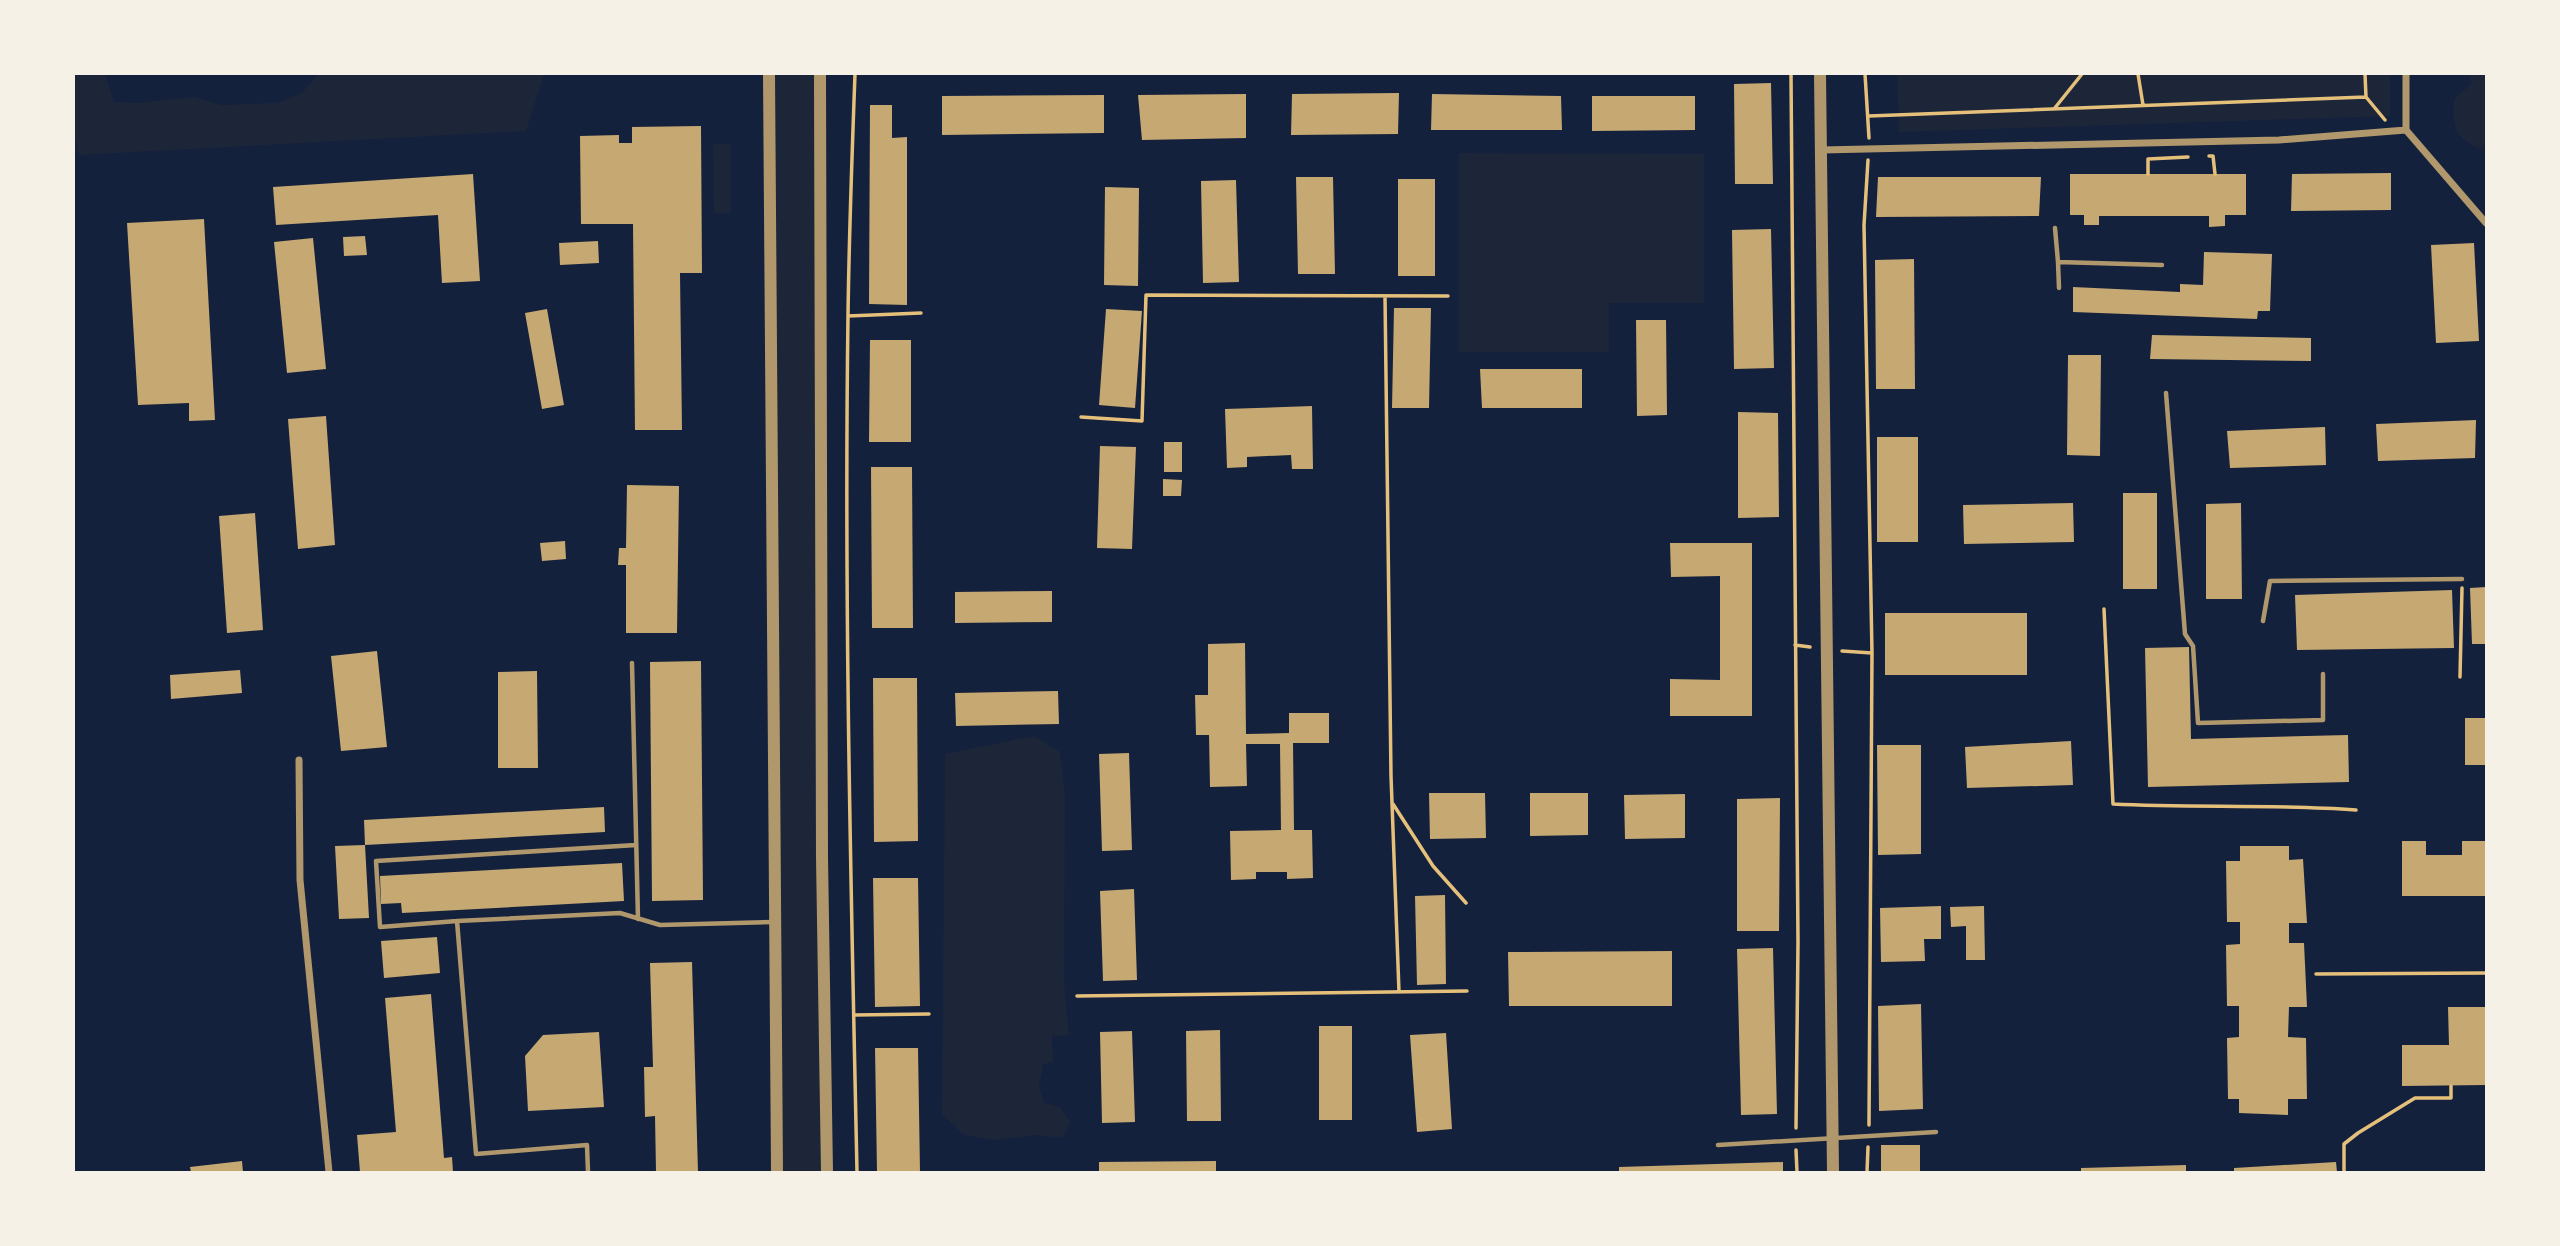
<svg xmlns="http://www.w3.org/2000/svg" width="2560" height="1246" viewBox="0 0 2560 1246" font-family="Lato,sans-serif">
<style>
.green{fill:#1d2539}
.building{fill:#c6a872}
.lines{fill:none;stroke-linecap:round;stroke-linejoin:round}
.path{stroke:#e5c07b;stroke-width:3.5}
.service{stroke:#b1986c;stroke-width:4.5}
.minor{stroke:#b1986c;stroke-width:7}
.tertiary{stroke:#b1986c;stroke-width:12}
</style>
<rect width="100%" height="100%" fill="#14213d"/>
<path class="green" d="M 74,74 L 105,74 L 114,102 L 137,103 L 193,97 L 222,105 L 278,103 L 302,93 L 318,74 L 544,74 L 526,131 L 79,155 L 74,133 Z
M 769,74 L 820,74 L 827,1172 L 777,1172 Z
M 1897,74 L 2390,74 L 2390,116 L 1899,132 Z
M 2470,74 L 2486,74 L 2486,141 L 2482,150 C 2455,138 2452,128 2454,99 L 2471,84 Z
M 713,144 L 731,144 L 731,213 L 714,214 Z
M 1459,153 L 1704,154 L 1704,303 L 1609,303 L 1609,352 L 1459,352 Z
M 1034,736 L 1060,752 L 1065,793 L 1064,981 L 1069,1035 L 1052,1036 L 1053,1062 L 1043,1064 L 1039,1086 L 1044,1103 L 1060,1107 L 1070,1121 L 1063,1138 L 1034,1135 L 993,1140 L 964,1135 L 942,1114 L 945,754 Z"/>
<path class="building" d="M 1771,83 L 1773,184 L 1735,184 L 1734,84 Z
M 1399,93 L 1398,134 L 1291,135 L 1292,94 Z
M 1246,94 L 1246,138 L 1142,140 L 1138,95 Z
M 1432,94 L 1561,96 L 1562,130 L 1431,130 Z
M 1104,95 L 1104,133 L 942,135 L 942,96 Z
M 1592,96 L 1695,96 L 1695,130 L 1592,131 Z
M 870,105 L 892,105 L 892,138 L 907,137 L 907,305 L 869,304 Z
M 701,126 L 702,273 L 680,273 L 682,430 L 635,430 L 633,224 L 581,224 L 580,136 L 619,135 L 619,143 L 632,143 L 632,127 Z
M 2391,173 L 2391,210 L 2291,211 L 2292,174 Z
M 473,174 L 480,281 L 442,283 L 438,215 L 276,225 L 273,187 Z
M 2070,174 L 2246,174 L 2246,215 L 2225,215 L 2225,226 L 2209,227 L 2209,216 L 2099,216 L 2099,225 L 2084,225 L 2084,215 L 2070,215 Z
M 1296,177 L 1333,177 L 1335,274 L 1298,274 Z
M 1878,177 L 2041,177 L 2039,216 L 1876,217 Z
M 1398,179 L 1435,179 L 1435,276 L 1398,276 Z
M 1236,180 L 1239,282 L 1203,283 L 1201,181 Z
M 1105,187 L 1139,188 L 1138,286 L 1104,285 Z
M 204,219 L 215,420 L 189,421 L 189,403 L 138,405 L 127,223 Z
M 1771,229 L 1774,368 L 1734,369 L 1732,230 Z
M 365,236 L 367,255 L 344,256 L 343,237 Z
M 313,238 L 326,369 L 287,373 L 274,242 Z
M 598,241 L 599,263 L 560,265 L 559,243 Z
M 2474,243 L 2479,341 L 2436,343 L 2431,245 Z
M 2204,252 L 2272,254 L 2270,311 L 2258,311 L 2257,319 L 2073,312 L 2073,287 L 2180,292 L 2180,284 L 2203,285 Z
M 1914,259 L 1915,389 L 1876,389 L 1875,260 Z
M 1394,308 L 1431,308 L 1429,408 L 1392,408 Z
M 547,309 L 564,405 L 542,409 L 525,313 Z
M 1106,309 L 1142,311 L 1135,408 L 1099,405 Z
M 1636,320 L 1666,320 L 1667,415 L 1637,416 Z
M 2152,335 L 2311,338 L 2311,361 L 2150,359 Z
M 870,340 L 911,340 L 911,442 L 869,442 Z
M 2068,355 L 2101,355 L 2100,456 L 2067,455 Z
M 1480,369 L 1582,369 L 1582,408 L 1482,408 Z
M 1312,406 L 1313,469 L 1292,469 L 1291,455 L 1247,457 L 1247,467 L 1227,468 L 1225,409 Z
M 1738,412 L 1778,413 L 1779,517 L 1738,518 Z
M 326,416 L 335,545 L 298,549 L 288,419 Z
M 2476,420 L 2475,458 L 2378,461 L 2376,424 Z
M 2325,427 L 2326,465 L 2230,468 L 2227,431 Z
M 1877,437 L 1918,437 L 1918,542 L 1877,542 Z
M 1164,442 L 1182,442 L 1182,472 L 1164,472 Z
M 1100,446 L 1136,447 L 1132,549 L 1097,548 Z
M 871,467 L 912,467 L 913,628 L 872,628 Z
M 1163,479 L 1182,480 L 1181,496 L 1163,496 Z
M 627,485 L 679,486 L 677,633 L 626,633 L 626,565 L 618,565 L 619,548 L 626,548 Z
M 2123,493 L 2157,493 L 2157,589 L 2123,589 Z
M 2073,503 L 2074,542 L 1964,544 L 1963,505 Z
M 2241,503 L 2242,599 L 2206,599 L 2206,504 Z
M 255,513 L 263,630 L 227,633 L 219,516 Z
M 565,541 L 566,559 L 542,561 L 540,543 Z
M 1670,543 L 1752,543 L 1752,716 L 1670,716 L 1670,679 L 1720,680 L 1720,576 L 1671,577 Z
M 2486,587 L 2486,644 L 2472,644 L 2470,588 Z
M 2452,590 L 2454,648 L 2297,650 L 2295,595 Z
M 1052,591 L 1052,622 L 955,623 L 955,592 Z
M 1885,613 L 2027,613 L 2027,675 L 1885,675 Z
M 1245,643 L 1246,734 L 1289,733 L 1289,713 L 1329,713 L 1329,743 L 1293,743 L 1294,830 L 1312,830 L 1313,878 L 1287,879 L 1287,872 L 1256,872 L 1256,879 L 1231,880 L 1230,831 L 1281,830 L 1280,744 L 1246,744 L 1247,786 L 1210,787 L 1209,735 L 1196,735 L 1195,695 L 1208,695 L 1208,644 Z
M 2189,647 L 2191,739 L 2348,735 L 2349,782 L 2148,787 L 2145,648 Z
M 377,651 L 387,747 L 341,751 L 331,656 Z
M 701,661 L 703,900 L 652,901 L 650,662 Z
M 240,670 L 242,693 L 171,699 L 170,675 Z
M 537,671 L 538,768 L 498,768 L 498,672 Z
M 873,678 L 917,678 L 918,841 L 874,842 Z
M 1058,691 L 1059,724 L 956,726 L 955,693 Z
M 2465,718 L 2486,718 L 2486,765 L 2465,765 Z
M 2071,741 L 2073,785 L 1967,788 L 1965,747 Z
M 1877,745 L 1921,745 L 1921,854 L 1878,855 Z
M 1129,753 L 1132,850 L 1102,851 L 1099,754 Z
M 1429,793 L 1485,793 L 1486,838 L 1430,839 Z
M 1530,793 L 1588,793 L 1588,835 L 1530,836 Z
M 1685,794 L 1685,838 L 1625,839 L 1624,795 Z
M 1780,798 L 1779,931 L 1737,931 L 1737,799 Z
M 604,807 L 605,832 L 365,845 L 364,820 Z
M 2402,841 L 2426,841 L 2426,855 L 2462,855 L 2462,841 L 2485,841 L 2485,896 L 2402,896 Z
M 365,845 L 369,918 L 339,919 L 335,846 Z
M 2240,846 L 2289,846 L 2289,860 L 2303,859 L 2307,923 L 2289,923 L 2289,943 L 2304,943 L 2307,1007 L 2289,1007 L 2288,1037 L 2306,1038 L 2307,1099 L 2288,1099 L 2288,1115 L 2239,1113 L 2239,1099 L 2228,1099 L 2227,1038 L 2239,1037 L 2239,1006 L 2227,1006 L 2226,945 L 2240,944 L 2240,922 L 2227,922 L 2226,861 L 2240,861 Z
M 622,863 L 624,901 L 402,913 L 401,903 L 381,904 L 380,876 Z
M 873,878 L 918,878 L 920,1006 L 875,1007 Z
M 1134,889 L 1137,980 L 1103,981 L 1100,891 Z
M 1445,895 L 1446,984 L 1417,985 L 1415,896 Z
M 1941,906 L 1941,939 L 1924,939 L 1925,961 L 1881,962 L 1880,908 Z
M 1984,906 L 1985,960 L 1966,960 L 1966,926 L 1951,927 L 1950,907 Z
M 437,937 L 440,973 L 384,978 L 381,941 Z
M 1773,948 L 1777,1114 L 1741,1115 L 1737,949 Z
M 1672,951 L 1672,1006 L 1509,1006 L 1508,952 Z
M 692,962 L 698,1172 L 656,1172 L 655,1116 L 645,1117 L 644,1067 L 653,1067 L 650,963 Z
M 431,994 L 444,1158 L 452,1157 L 453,1172 L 360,1172 L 357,1135 L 396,1132 L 385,998 Z
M 1921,1004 L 1923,1109 L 1879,1111 L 1878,1006 Z
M 2448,1007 L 2486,1007 L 2486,1085 L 2402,1086 L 2402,1045 L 2449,1045 Z
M 1319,1026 L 1352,1026 L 1352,1120 L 1319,1120 Z
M 1220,1030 L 1221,1121 L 1187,1121 L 1186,1031 Z
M 1132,1031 L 1135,1122 L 1102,1123 L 1100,1032 Z
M 599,1032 L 604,1107 L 528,1111 L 525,1056 L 543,1035 Z
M 1446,1033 L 1452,1129 L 1417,1132 L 1410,1035 Z
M 875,1048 L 918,1048 L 920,1172 L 877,1172 Z
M 1881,1145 L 1920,1145 L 1920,1172 L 1881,1172 Z
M 242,1161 L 243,1172 L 191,1172 L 190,1167 Z
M 1216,1161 L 1216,1172 L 1099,1172 L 1099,1162 Z
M 1783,1162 L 1783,1172 L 1619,1172 L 1619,1167 Z
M 2336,1162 L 2337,1172 L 2234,1172 L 2234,1168 Z
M 2186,1165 L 2186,1172 L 2081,1172 L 2081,1168 Z"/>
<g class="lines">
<path class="path" d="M 855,74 C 852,154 849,235 848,316 C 844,602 851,887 857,1172
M 1791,74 L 1798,942 L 1796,1128
M 1865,74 L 1869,138
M 2138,74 L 2143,105
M 2366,97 L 2385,120
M 2054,109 L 2082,74
M 1869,116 L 2366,97 L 2365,74
M 2209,156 L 2213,156 L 2215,174
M 2148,159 L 2188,157
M 2148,159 L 2148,174
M 1868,160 L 1864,225 L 1872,653 L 1869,1125
M 1385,296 L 1391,776 L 1399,992
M 848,316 L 921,313
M 1081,417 L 1142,421 L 1146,295 L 1448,296
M 2104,609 L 2113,804 C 2194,808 2275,804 2356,810
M 1795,645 L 1810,647
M 1842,651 L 1872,653
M 2460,677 L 2462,588
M 1393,804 L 1433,866 L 1466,903
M 2316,974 L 2486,973
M 1077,996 L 1467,991
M 854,1015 L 929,1014
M 1796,1150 L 1797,1172
M 1867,1172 L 1868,1147
M 2344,1172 L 2344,1144 L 2358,1133 L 2415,1098 L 2451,1098 L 2451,1086"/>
<path class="service" d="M 2055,228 L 2058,262 L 2162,265
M 2058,262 L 2059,288
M 2166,393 L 2185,634 L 2193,646 L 2198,723 L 2323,720 L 2323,674
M 2263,621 L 2270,581 L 2462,579
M 632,663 L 638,919
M 457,921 L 380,927 L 376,861 L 636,845
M 1718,1145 L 1936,1132
M 588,1172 L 587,1145 L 476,1154 L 457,921 L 620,913 L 660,925 L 774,922"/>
<path class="minor" d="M 2406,130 L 2406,74
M 1822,150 L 2279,140 L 2406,130 L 2486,223
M 299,760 L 300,880 L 329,1172"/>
<path class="tertiary" d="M 769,74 L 777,1172
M 820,74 L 822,857 L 827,1172
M 1820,74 L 1833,1172"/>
</g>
<rect width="2560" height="1246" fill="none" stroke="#f6f1e7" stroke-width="150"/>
</svg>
